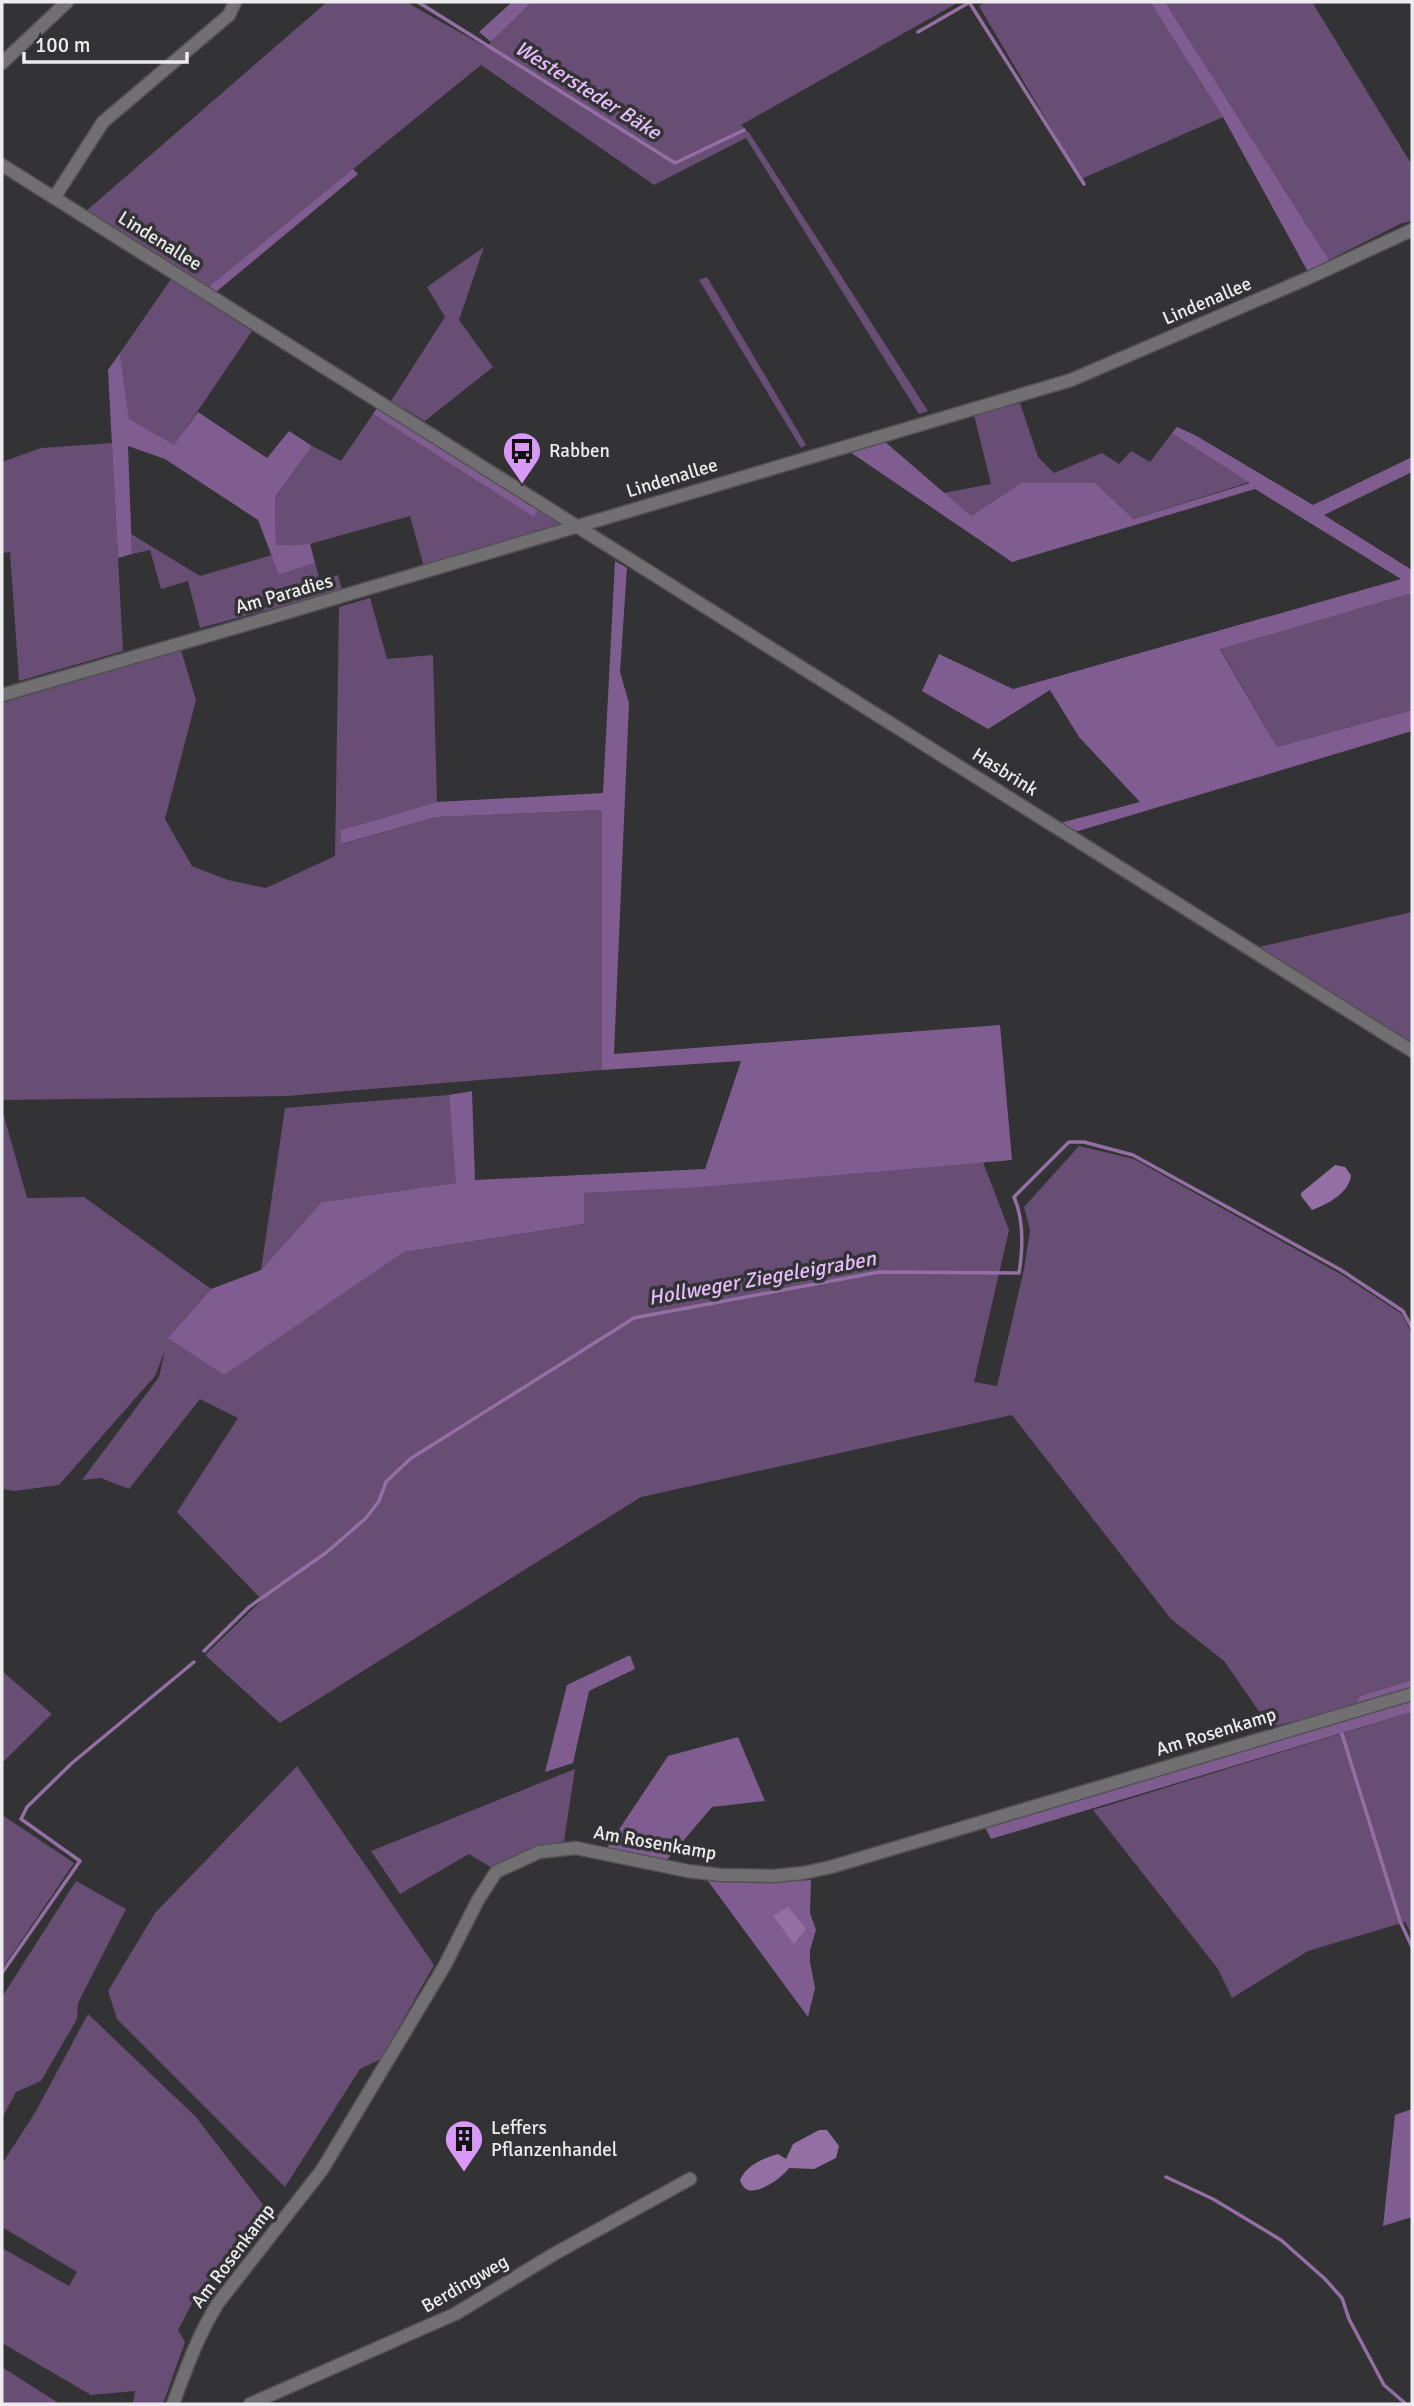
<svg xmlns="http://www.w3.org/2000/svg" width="1414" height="2406" viewBox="0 0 1414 2406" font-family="Signika,sans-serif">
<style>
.green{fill:#684d75}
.forest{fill:#805d90}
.water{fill:#936fa3}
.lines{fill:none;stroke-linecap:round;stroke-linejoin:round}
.stream{stroke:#936fa3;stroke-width:3.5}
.minor-casing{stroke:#525153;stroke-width:15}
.minor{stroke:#716f72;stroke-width:12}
.labels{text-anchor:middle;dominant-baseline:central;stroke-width:7;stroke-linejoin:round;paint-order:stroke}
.street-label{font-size:19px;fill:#edecee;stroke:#333234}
.poi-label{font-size:19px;fill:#edecee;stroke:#333234;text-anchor:start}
.water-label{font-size:21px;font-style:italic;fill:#e7bdfb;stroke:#333234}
</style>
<rect width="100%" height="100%" fill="#333234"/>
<path class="green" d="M 327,2 L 406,2 L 486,47 L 532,2 L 959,2 L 741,125 L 750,134 L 928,411 L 919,414 L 746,138 L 654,185 L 481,65 L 207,288 L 85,212 Z
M 985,2 L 1150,2 L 1223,117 L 1081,179 L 979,6 Z
M 1165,2 L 1312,2 L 1412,165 L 1412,221 L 1402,223 L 1329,260 Z
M 484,247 L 459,320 L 493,367 L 425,421 L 391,401 L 445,317 L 427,287 Z
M 707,277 L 806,445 L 801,448 L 699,280 Z
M 171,279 L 252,331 L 174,446 L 129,419 L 120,353 Z
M 1020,403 L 1038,457 L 1054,473 L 1102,453 L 1119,464 L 1131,451 L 1150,462 L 1172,433 L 1250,482 L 1133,519 L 1021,483 L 971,516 L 933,495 L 991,484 L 974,415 Z
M 373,414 L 534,516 L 539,509 L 565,526 L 424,567 L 410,516 L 310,544 L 276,545 L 275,497 L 312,446 L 341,461 Z
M 112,443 L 123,651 L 19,681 L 10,552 L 2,553 L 2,462 L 41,448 Z
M 131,534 L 200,576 L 272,555 L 279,575 L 315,563 L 320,580 L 338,575 L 342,590 L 200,628 L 188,581 L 161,589 L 150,550 L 132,554 Z
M 1409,594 L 1412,596 L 1412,710 L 1277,747 L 1220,648 Z
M 370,598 L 387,659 L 433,655 L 437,802 L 341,830 L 342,844 L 437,817 L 602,810 L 602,1070 L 287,1096 L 2,1100 L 2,703 L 181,650 L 196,700 L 165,819 L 192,866 L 228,880 L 266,888 L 335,856 L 339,607 Z
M 1412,912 L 1412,1043 L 1255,948 Z
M 449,1095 L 457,1183 L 323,1202 L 261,1270 L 285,1108 Z
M 2,1109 L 27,1198 L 84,1197 L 211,1289 L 169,1337 L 224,1374 L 404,1252 L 584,1224 L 584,1193 L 983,1162 L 1009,1230 L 974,1382 L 997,1386 L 1024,1269 L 1030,1230 L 1024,1207 L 1079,1146 L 1134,1159 L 1342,1275 L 1402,1314 L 1412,1334 L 1412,1680 L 1360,1696 L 1355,1708 L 1270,1727 L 1224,1661 L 1171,1619 L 1012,1415 L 641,1497 L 280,1723 L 205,1655 L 262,1600 L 177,1512 L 238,1418 L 200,1399 L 129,1489 L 101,1478 L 82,1480 L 159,1377 L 165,1350 L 155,1376 L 59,1485 L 15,1491 L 2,1489 Z
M 2,1671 L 52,1714 L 2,1763 Z
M 1412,1712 L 1412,1935 L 1405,1922 L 1308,1951 L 1232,1998 L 1218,1969 L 1093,1810 Z
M 297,1766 L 434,1965 L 381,2059 L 360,2069 L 285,2187 L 117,2019 L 108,1991 L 155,1913 Z
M 575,1769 L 564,1841 L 528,1850 L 492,1868 L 469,1854 L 400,1894 L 371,1851 Z
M 2,1815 L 74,1863 L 2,1969 Z
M 76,1881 L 126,1909 L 78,2003 L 77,2019 L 41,2081 L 16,2092 L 2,2118 L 2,1997 Z
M 88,2014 L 196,2117 L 268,2211 L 195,2298 L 178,2330 L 185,2342 L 163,2404 L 133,2404 L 135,2391 L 91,2395 L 2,2343 L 2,2248 L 69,2286 L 77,2272 L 2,2227 L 2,2164 L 36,2111 Z
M 2,2367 L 60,2404 L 2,2404 Z"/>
<path class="forest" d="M 512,2 L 532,2 L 491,42 L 479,32 Z
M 1150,2 L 1165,2 L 1329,260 L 1308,272 L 1223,117 Z
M 353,169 L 358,174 L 216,292 L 207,288 Z
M 120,353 L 129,419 L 174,445 L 198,412 L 267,458 L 289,431 L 312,446 L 275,497 L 276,545 L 310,544 L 315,563 L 279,575 L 258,520 L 165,459 L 128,446 L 132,554 L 118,558 L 108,370 Z
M 378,407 L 539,509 L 534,517 L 373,414 Z
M 1177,427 L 1195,435 L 1313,505 L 1412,457 L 1412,472 L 1324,515 L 1412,570 L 1412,596 L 1409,594 L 1220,649 L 1277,747 L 1412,710 L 1412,731 L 1075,832 L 1060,823 L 1140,802 L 1079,737 L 1050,690 L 988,729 L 922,691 L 939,654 L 1013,689 L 1401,579 L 1255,489 L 1012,562 L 850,452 L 883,440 L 971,516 L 1021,483 L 1095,483 L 1133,519 L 1250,483 L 1172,433 Z
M 615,561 L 627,568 L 620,672 L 629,703 L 614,1054 L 1000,1025 L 1012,1160 L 699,1187 L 584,1193 L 584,1224 L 404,1252 L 224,1375 L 168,1338 L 211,1289 L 261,1270 L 322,1202 L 456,1183 L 449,1095 L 472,1091 L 475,1180 L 705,1169 L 741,1061 L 602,1070 L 602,810 L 437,817 L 341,844 L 341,830 L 437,802 L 603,793 Z
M 630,1655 L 635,1669 L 589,1691 L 573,1763 L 545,1772 L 567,1685 Z
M 1412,1680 L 1412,1712 L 991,1839 L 985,1827 L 1351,1716 L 1360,1696 Z
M 738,1737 L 765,1801 L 712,1807 L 666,1861 L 606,1849 L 668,1756 Z
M 811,1880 L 810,1913 L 816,1930 L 810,1950 L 810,1962 L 815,1988 L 808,2017 L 708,1881 L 769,1882 Z
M 1412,2109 L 1412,2217 L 1383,2226 L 1395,2115 Z"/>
<path class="water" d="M 1335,1165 L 1345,1167 L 1351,1175 C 1350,1192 1327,1205 1312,1210 L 1301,1196 L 1301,1193 Z
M 788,1907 L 806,1929 L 794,1944 L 773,1916 Z
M 819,2130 L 827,2130 L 839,2146 L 836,2158 L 814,2169 L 789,2168 C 783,2177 759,2194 748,2190 C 744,2189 742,2184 740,2181 C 744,2166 764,2158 778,2154 L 786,2159 L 793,2144 Z"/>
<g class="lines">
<path class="stream" d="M 418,2 L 675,163 L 744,130
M 969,2 L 1084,184
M 918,32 L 970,2
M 204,1651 L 249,1607 L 327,1552 L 366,1518 L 379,1501 L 386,1482 L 410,1459 L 634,1318 L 879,1272 L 1019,1273 C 1023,1248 1024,1220 1014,1197 L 1069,1142 L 1084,1142 L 1133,1155 L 1341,1270 L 1403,1311 L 1412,1328
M 1342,1734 L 1400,1921 L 1412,1947
M 2,1973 L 80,1861 L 21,1819 L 27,1807 L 72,1763 L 194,1662
M 1166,2177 L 1213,2199 L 1281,2240 L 1325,2279 L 1342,2298 L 1349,2319 L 1384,2385 L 1406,2404"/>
<g class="minor-casing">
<path id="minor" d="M 2,63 L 67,2
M 2,165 L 1412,1051
M 54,198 L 103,122 L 229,15 L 235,2
M 2,695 L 241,626 L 1071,380 L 1306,279 L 1412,230
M 173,2404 C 186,2369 198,2335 218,2303 L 322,2170 L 445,1965 L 478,1900 L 496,1872 L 539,1852 L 576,1848 L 688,1871 L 721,1875 L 774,1876 L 803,1873 L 831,1867 L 1412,1694
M 250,2404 L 455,2314 L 554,2254 L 690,2179"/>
</g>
<use href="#minor" class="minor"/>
</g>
<defs>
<g id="bus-pin" transform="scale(2.0125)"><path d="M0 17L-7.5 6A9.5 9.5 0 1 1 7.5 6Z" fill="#d99af7" stroke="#333234"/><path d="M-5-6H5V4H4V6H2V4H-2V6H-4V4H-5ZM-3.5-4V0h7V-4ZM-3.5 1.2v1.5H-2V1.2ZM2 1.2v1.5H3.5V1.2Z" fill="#111"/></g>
<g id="building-pin" transform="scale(2.0125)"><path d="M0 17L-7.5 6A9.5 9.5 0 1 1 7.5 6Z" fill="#d99af7" stroke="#333234"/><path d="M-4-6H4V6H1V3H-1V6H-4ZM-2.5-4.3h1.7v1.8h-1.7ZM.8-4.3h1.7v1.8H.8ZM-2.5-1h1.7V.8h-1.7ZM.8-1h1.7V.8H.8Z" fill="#111"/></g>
</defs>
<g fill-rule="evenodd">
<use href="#bus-pin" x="522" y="451"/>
<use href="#building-pin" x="464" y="2139"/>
</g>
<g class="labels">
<g class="street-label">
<text transform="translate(160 241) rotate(32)">Lindenallee</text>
<text transform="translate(1207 301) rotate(-23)">Lindenallee</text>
<text transform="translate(672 478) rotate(-17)">Lindenallee</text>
<text transform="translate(284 594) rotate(-16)">Am Paradies</text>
<text transform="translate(1005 772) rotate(32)">Hasbrink</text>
<text transform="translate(1216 1732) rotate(-17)">Am Rosenkamp</text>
<text transform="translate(655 1843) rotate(10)">Am Rosenkamp</text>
<text transform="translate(233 2256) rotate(-53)">Am Rosenkamp</text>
<text transform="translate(465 2284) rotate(-30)">Berdingweg</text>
</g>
<g class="poi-label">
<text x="549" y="451">Rabben</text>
<text x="491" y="2128">Leffers<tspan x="491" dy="22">Pflanzenhandel</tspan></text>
</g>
<g class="water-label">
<text transform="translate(588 90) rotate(32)">Westersteder Bäke</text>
<text transform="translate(762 1278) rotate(-10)">Hollweger Ziegeleigraben</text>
</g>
</g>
<rect width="1414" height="2406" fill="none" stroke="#edecee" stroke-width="7"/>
<path d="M24 52v10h163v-10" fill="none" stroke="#edecee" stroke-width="3.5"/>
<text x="35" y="52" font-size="21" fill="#edecee" stroke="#333234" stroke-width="5" paint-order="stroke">100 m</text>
</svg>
